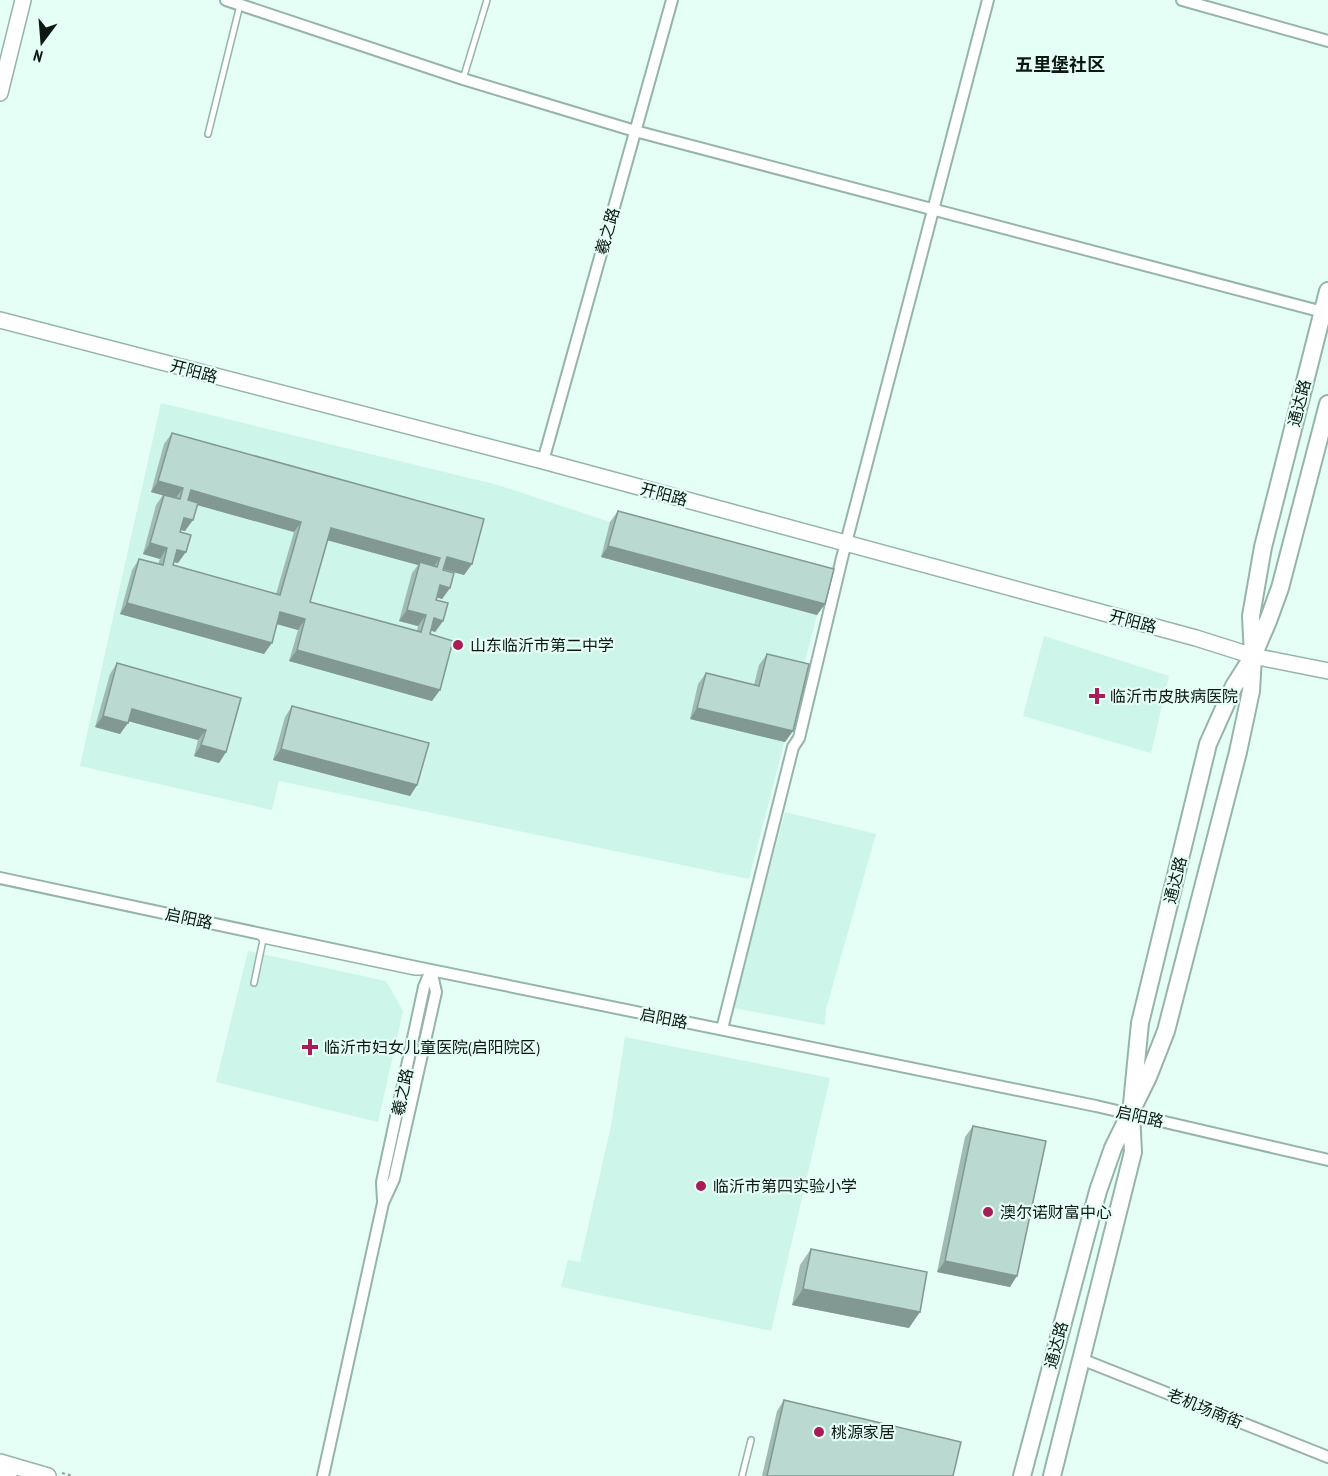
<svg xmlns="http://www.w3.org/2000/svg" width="1328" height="1476" viewBox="0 0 1328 1476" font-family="'PT Sans Narrow','Noto Sans SC',sans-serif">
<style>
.built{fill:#cdf5e9}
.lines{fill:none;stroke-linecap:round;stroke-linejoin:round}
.lane-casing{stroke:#96b4ab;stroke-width:8}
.street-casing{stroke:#96b4ab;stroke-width:14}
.secondary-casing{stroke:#96b4ab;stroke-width:18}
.primary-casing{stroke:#96b4ab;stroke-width:20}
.path{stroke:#8da09a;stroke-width:2;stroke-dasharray:3 3;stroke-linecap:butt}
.lane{stroke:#fff;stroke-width:5}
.street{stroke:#fff;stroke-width:10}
.secondary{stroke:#fff;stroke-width:15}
.primary{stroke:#fff;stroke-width:16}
.wall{fill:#a0bbb3;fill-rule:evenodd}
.shaded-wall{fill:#829892}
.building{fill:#bad9d0;stroke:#829892;stroke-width:1.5;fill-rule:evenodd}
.poi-dot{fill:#ab1c57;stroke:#e5fef6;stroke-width:2}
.labels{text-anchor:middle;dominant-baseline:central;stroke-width:4.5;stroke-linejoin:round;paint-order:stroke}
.street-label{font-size:16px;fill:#0d1815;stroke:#e5fef6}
.poi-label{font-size:16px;fill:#0d1815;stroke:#e5fef6;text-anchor:start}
.neighbourhood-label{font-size:18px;font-weight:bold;fill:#0d1815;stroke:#e5fef6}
</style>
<rect width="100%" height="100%" fill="#e5fef6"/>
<path class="built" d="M 161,403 L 498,485 L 610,522 L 826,580 L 749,879 L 279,781 L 272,810 L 80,766 Z
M 1044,636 L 1169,676 L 1151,753 L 1023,716 Z
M 785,812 L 876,834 L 826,1009 L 825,1025 L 733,1008 Z
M 248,951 L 386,981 L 403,1011 L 378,1122 L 216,1082 Z
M 625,1037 L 830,1078 L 771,1331 L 561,1287 L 568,1260 L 580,1262 L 611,1126 Z"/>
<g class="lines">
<g class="lane-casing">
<path id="lane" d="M 463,79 L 487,0
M 208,134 L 240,5
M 258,935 L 263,940 L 415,972 L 421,972
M 254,983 L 263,940
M 742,1476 L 751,1440"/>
</g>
<g class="street-casing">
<path id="street" d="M 226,0 L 463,79 L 635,131 L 1323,312
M 1182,0 L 1328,41
M 543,461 L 672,0
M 0,878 L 416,967 L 1096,1106 L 1328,1160
M 722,1029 L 793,747 L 799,738 L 842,558 L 988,0
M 383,1201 L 382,1182 L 424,987 L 431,970
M 1081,1359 L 1328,1457
M 323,1476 L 383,1203 L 394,1179 L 436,992 L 431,970"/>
</g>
<g class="secondary-casing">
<path id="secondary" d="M 0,93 L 23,0
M 0,320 L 543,461 L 1196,638 L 1253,656 L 1328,671
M 0,1462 L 48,1476
M 0,1474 L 9,1476"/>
</g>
<g class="primary-casing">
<path id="primary" d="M 1022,1476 L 1098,1191 L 1113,1148 L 1148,1077 L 1166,1031 L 1238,752 L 1251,691 L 1253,656 L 1251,616 L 1263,547 L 1328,291
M 1052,1476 L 1133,1152 L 1131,1114 L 1140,1023 L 1208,744 L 1234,686 L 1253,656 L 1268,621 L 1280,588 L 1328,404"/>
</g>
<path class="path" d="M 62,1473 L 73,1476"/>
<use href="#lane" class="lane"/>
<use href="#street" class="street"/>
<use href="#secondary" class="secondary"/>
<use href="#primary" class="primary"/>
</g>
<path class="wall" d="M 172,433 L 472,564 L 464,575 L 444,569 L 450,588 L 442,599 L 437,597 L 436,600 L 443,621 L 435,632 L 431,630 L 430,634 L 432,701 L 289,661 L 298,630 L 277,624 L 264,654 L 120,614 L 132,570 L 139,559 L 158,564 L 160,559 L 143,554 L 156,505 L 163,495 L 151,492 L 164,444 ZM 197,505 L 294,532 L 276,594 L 173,565 L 174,562 L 178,563 L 181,530 L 185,531 ZM 327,540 L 418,565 L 412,573 L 399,621 L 418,626 L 417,631 L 310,602 Z
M 618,511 L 825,604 L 817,615 L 601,557 L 610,522 Z
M 767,654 L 793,731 L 785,742 L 690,719 L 698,684 L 706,673 L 754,685 L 759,665 Z
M 117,663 L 241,698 L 226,752 L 219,763 L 194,756 L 198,740 L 128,721 L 120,734 L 95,727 L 110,674 Z
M 292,706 L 417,785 L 410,796 L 273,760 L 285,717 Z
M 973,1126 L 1010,1287 L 937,1272 L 965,1137 Z
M 811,1249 L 909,1328 L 792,1305 L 800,1265 Z
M 784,1400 L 953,1476 L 762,1476 L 777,1411 Z"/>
<path class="shaded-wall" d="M 158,481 L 183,488 L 175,499 L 151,492 Z
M 191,490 L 301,522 L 294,532 L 183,501 Z
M 184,518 L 193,520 L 185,531 L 177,529 Z
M 331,528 L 440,558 L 432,569 L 420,562 L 418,565 L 323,539 Z
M 150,543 L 167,548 L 160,559 L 143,554 Z
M 608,546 L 825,604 L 817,615 L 601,557 Z
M 177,550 L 186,552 L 178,563 L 170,561 Z
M 447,557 L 472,564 L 464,575 L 439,568 Z
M 440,585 L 450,588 L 442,599 L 432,596 Z
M 127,603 L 272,643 L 264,654 L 120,614 Z
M 407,610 L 426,615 L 418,626 L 399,621 Z
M 280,612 L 305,619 L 298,630 L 273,623 Z
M 434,618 L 443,621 L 435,632 L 426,629 Z
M 297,650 L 440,690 L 432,701 L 289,661 Z
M 697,708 L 793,731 L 785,742 L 690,719 Z
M 132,709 L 206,730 L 198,740 L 124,720 Z
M 103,716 L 128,723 L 120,734 L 95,727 Z
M 201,745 L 226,752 L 219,763 L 194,756 Z
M 281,749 L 417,785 L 410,796 L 273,760 Z
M 945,1261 L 1017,1276 L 1010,1287 L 937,1272 Z
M 803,1289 L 920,1312 L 909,1328 L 792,1305 Z"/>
<path class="building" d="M 172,433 L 484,519 L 472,564 L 447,557 L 443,570 L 454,573 L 450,588 L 440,585 L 436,600 L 448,603 L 443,621 L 434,618 L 430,634 L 453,641 L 440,690 L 297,650 L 305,619 L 280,612 L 272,643 L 127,603 L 139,559 L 163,565 L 167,548 L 150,543 L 164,495 L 180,499 L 183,488 L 158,481 ZM 191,490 L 301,522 L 280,595 L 173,565 L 177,550 L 186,552 L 191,535 L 180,532 L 184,518 L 193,520 L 198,503 L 188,500 ZM 331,528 L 440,558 L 437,567 L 420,562 L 407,610 L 426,615 L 421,632 L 310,602 Z
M 618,511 L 834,569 L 825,604 L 608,546 Z
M 767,654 L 809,664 L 793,731 L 697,708 L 706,673 L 759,686 Z
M 117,663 L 241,698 L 226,752 L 201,745 L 206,730 L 132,709 L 128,723 L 103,716 Z
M 292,706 L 429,743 L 417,785 L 281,749 Z
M 973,1126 L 1046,1141 L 1017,1276 L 945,1261 Z
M 811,1249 L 927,1272 L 920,1312 L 803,1289 Z
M 784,1400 L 961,1442 L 953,1476 L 767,1476 Z"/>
<g class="poi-dot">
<circle cx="458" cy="645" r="6"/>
<path d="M1094 687h6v6h6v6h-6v6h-6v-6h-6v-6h6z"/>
<path d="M307 1038h6v6h6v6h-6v6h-6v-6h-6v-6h6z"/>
<circle cx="701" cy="1186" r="6"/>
<circle cx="988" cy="1212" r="6"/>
<circle cx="819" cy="1432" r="6"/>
</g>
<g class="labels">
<g class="street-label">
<text transform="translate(607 231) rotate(-74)">羲之路</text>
<text transform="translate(194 371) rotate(15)">开阳路</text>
<text transform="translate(1299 403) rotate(-76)">通达路</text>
<text transform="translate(664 494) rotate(15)">开阳路</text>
<text transform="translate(1133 621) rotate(15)">开阳路</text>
<text transform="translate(1175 880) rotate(-76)">通达路</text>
<text transform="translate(189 918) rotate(12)">启阳路</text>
<text transform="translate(664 1018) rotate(11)">启阳路</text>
<text transform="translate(402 1092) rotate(-78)">羲之路</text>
<text transform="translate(1140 1116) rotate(13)">启阳路</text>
<text transform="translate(1056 1345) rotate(-75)">通达路</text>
<text transform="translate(1205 1408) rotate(22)">老机场南街</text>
</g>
<g class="poi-label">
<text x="470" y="645">山东临沂市第二中学</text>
<text x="1110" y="696">临沂市皮肤病医院</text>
<text x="324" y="1047">临沂市妇女儿童医院(启阳院区)</text>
<text x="713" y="1186">临沂市第四实验小学</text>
<text x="1000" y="1212">澳尔诺财富中心</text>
<text x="831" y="1432">桃源家居</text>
</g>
<g class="neighbourhood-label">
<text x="1060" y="64">五里堡社区</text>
</g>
</g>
<g transform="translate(42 42) rotate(196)" stroke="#e5fef6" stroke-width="4.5" paint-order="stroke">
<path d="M0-4.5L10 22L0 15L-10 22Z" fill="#0d1815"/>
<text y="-9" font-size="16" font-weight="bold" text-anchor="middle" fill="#0d1815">N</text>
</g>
</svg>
